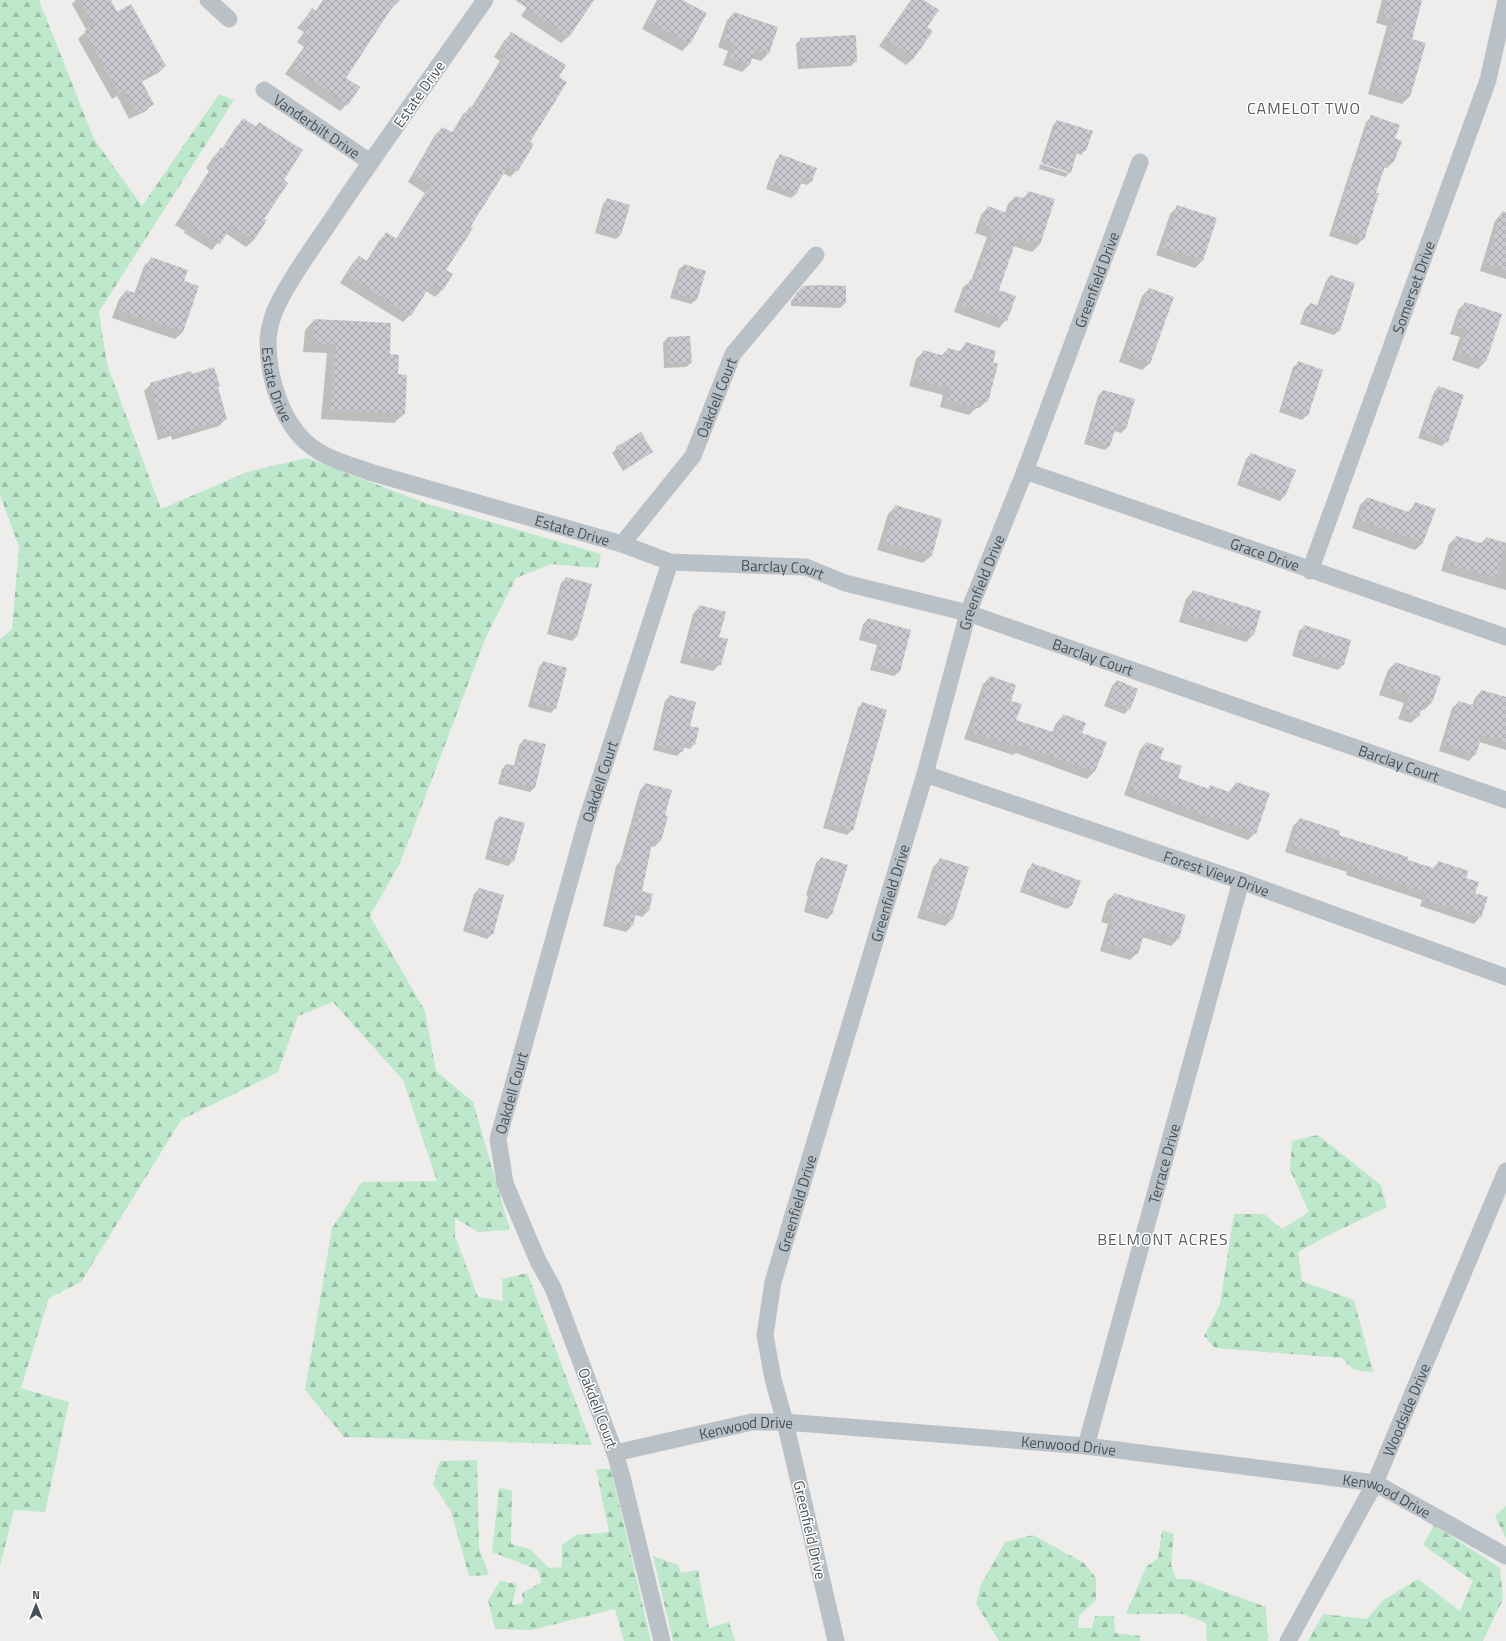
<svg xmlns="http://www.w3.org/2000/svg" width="1506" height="1641" viewBox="0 0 1506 1641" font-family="'Titillium Web',sans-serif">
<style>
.forest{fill:url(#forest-firs)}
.shadow{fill:#0003}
.building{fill:url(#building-cross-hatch)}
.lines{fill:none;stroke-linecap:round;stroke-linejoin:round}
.street{stroke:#b9c1c7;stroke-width:17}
.labels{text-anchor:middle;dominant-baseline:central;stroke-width:3;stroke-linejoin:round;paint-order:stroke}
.street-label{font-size:15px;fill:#475057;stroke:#fff}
.neighbourhood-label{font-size:16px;letter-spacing:1px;fill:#5a5d60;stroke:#fff}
</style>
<defs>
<pattern id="forest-firs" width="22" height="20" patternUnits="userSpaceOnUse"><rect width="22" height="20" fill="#bee8cc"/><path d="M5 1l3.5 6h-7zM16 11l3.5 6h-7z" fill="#9cbea8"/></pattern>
<pattern id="building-cross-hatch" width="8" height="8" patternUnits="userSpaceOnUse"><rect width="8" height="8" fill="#c7c9ce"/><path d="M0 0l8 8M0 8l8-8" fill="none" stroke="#a3a6aa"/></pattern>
</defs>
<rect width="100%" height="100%" fill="#efecec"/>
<path class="forest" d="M 0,0 L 39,0 L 94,139 L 142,206 L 219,94 L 234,100 L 99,312 L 107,364 L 161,509 L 247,472 L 307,458 L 425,503 L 601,554 L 598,568 L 551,564 L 516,578 L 486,637 L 400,863 L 370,916 L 425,1011 L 436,1071 L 473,1102 L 510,1230 L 478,1232 L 455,1218 L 455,1236 L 478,1297 L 503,1301 L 502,1279 L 527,1273 L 592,1445 L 344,1437 L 305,1390 L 332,1228 L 362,1182 L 437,1181 L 403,1080 L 333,1002 L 298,1016 L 278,1072 L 181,1120 L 81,1282 L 49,1298 L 21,1388 L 69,1402 L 45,1512 L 14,1510 L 0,1566 L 0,639 L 12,629 L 19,547 L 0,495 Z
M 1318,1135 L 1381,1185 L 1387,1207 L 1327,1236 L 1298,1252 L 1302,1281 L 1354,1300 L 1373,1372 L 1354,1370 L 1342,1358 L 1215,1348 L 1204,1336 L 1220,1304 L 1234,1214 L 1264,1214 L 1282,1229 L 1309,1212 L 1290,1170 L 1292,1141 Z
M 477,1460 L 479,1548 L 489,1575 L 469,1576 L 451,1511 L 433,1484 L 440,1461 Z
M 596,1469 L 611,1469 L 651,1641 L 624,1641 L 615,1609 L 532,1630 L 495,1629 L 488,1600 L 500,1581 L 517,1584 L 512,1605 L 523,1603 L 522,1593 L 542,1582 L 538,1570 L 492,1552 L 499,1488 L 512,1490 L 511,1544 L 530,1549 L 549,1568 L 562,1567 L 562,1545 L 576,1535 L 609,1532 Z
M 1506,1506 L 1506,1538 L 1495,1516 Z
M 1434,1525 L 1500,1568 L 1503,1599 L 1483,1641 L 1308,1641 L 1323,1614 L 1367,1619 L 1382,1601 L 1418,1579 L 1460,1611 L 1473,1581 L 1423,1545 Z
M 1162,1530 L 1174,1534 L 1171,1564 L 1176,1579 L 1190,1579 L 1266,1607 L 1268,1641 L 1207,1641 L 1206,1623 L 1183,1614 L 1126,1614 L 1146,1567 L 1158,1558 Z
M 1033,1535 L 1084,1563 L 1096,1578 L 1096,1600 L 1079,1616 L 1078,1628 L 1092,1628 L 1095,1616 L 1114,1616 L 1115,1633 L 1140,1636 L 1140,1641 L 999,1641 L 976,1604 L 981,1584 L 1005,1542 Z
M 653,1556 L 678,1565 L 681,1573 L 698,1570 L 709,1628 L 729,1622 L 735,1641 L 673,1641 Z"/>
<path class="shadow" d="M 76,0 L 110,0 L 117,13 L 165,66 L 158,73 L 141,82 L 153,104 L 146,111 L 129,119 L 117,96 L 112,99 L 78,39 L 87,31 L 72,4 Z
M 323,0 L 400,0 L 388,12 L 344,78 L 347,104 L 340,111 L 285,74 L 304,47 L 297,42 L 304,32 L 297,28 L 312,10 L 315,12 Z
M 532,0 L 593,0 L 569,36 L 561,43 L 521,16 Z
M 657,0 L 680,0 L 689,44 L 682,51 L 642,29 Z
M 911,0 L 922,0 L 926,27 L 914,58 L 906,65 L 879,46 Z
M 1382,0 L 1421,0 L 1411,39 L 1409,97 L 1402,104 L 1368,94 L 1387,26 L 1376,23 Z
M 734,13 L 777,28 L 768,54 L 761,61 L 751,58 L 749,65 L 742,72 L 723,65 L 728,51 L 718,47 L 727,20 Z
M 512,33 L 558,77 L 517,170 L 510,177 L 503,173 L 469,226 L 445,270 L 452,275 L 442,290 L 435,297 L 426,291 L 410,315 L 403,322 L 340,283 L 352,264 L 359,257 L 366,262 L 379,241 L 386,234 L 396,239 L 425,193 L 408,182 L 435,135 L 443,128 L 452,133 L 463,114 L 471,108 L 500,61 L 494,57 L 504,41 Z
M 801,39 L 856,61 L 851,66 L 798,69 L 796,44 Z
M 1372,116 L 1393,139 L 1401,141 L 1393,162 L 1387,168 L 1384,167 L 1375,193 L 1363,239 L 1357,245 L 1329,236 L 1366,122 Z
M 243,120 L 255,127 L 259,123 L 282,180 L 254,240 L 246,247 L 225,233 L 212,250 L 184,233 L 185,231 L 175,225 L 209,171 L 206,168 L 214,156 L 222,149 L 236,127 Z
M 1057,121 L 1085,150 L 1081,155 L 1076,153 L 1070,172 L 1065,177 L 1039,169 L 1040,164 L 1068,173 L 1068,171 L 1041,162 L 1053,125 Z
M 781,155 L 812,181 L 807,185 L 800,183 L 796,194 L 791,198 L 766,189 L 776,160 Z
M 1029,192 L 1039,245 L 1032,252 L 1013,246 L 998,291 L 1006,320 L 999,328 L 954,312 L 963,287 L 971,281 L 987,237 L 975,233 L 981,215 L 988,207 L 1005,213 L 1008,204 L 1015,197 L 1022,199 Z
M 608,199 L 620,235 L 616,239 L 595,233 L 603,204 Z
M 1177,207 L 1216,219 L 1202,261 L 1195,268 L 1156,255 L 1170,214 Z
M 1502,213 L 1506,215 L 1506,279 L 1480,271 L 1495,221 Z
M 151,259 L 183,282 L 183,332 L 175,339 L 112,318 L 119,299 L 126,291 L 134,294 L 144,266 Z
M 684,265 L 705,272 L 696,300 L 691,304 L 670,298 L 679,269 Z
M 1330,276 L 1339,330 L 1334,335 L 1300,324 L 1305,309 L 1310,304 L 1317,306 L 1326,281 Z
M 845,287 L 845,303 L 840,308 L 791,306 L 791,301 L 799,292 Z
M 1149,289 L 1150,363 L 1142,370 L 1119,362 L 1142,296 Z
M 1465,303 L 1485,362 L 1478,369 L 1452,360 L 1460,337 L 1450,334 L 1458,310 Z
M 314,320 L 389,355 L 397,375 L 404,414 L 394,423 L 321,419 L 327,353 L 303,352 L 305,330 Z
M 667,338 L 691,363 L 686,367 L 664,368 L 663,343 Z
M 966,343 L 992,363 L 987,401 L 979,408 L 976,408 L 969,415 L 940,407 L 943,395 L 909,386 L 916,359 L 923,352 L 941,356 L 948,349 L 959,352 Z
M 1298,363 L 1307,415 L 1302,420 L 1279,412 L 1293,367 Z
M 191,375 L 219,386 L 217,388 L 226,419 L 219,426 L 172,440 L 171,436 L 158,440 L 144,391 L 151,384 Z
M 1438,388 L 1447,441 L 1442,446 L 1418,438 L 1434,392 Z
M 1103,391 L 1125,429 L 1121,433 L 1114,431 L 1109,446 L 1105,450 L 1084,444 L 1098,396 Z
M 617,448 L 652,452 L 623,471 L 612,453 Z
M 1251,454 L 1284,496 L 1280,501 L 1237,485 L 1246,459 Z
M 1367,498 L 1408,512 L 1416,503 L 1423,543 L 1415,550 L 1352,528 L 1360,505 Z
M 895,507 L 941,519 L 931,556 L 923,563 L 877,550 L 888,514 Z
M 1457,537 L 1480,544 L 1486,538 L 1506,544 L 1506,590 L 1441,571 L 1449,544 Z
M 566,578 L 577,636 L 572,641 L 547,634 L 561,583 Z
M 1193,591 L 1253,635 L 1246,642 L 1179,622 L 1186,599 Z
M 700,606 L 718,638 L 720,664 L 713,671 L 680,663 L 693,614 Z
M 868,619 L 910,630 L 899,672 L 894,676 L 870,670 L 877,645 L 859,640 L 863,624 Z
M 1304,627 L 1350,640 L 1343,665 L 1338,670 L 1292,656 L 1299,631 Z
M 543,663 L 555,708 L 551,713 L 528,707 L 539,667 Z
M 1395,663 L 1431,703 L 1424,710 L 1421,709 L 1418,716 L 1411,723 L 1398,719 L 1404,703 L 1379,695 L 1388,670 Z
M 990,677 L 1015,721 L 1052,733 L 1056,723 L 1063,716 L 1081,733 L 1094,772 L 1087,779 L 1016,753 L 1013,755 L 964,739 L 983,684 Z
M 1117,681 L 1129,709 L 1124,714 L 1104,706 L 1112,686 Z
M 1481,691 L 1506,698 L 1506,750 L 1479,742 L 1475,754 L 1469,761 L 1439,751 L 1452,708 L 1459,702 L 1472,706 L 1475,698 Z
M 670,696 L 689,727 L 694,744 L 690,749 L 683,747 L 682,751 L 677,756 L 653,750 L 665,701 Z
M 862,704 L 852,830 L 847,835 L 823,828 L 858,708 Z
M 524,740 L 535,787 L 530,792 L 498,784 L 502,769 L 506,765 L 514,766 L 519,745 Z
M 1146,743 L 1176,778 L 1208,789 L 1210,787 L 1228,793 L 1236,783 L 1255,833 L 1248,840 L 1124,795 L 1140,750 Z
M 646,784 L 660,841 L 654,847 L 650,846 L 640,892 L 648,911 L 642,917 L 635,915 L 632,926 L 626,932 L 603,926 L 616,866 L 620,862 L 640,790 Z
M 500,817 L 513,861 L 508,866 L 485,859 L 495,821 Z
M 1300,819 L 1338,836 L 1432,869 L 1439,862 L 1465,878 L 1474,894 L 1480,917 L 1474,924 L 1420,906 L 1422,900 L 1346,875 L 1347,872 L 1285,852 L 1293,826 Z
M 821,858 L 847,866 L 832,914 L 827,919 L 804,912 L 808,896 L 806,895 L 816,863 Z
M 940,860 L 967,868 L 952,919 L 945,926 L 917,918 L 933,867 Z
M 1033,865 L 1080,881 L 1072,905 L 1067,909 L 1020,892 L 1028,869 Z
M 479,889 L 492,934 L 487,939 L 463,931 L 474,894 Z
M 1115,894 L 1178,939 L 1171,946 L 1142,937 L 1137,953 L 1130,960 L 1100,951 L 1108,924 L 1101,922 L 1107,901 Z"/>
<path class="building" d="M 80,0 L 111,0 L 117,12 L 131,4 L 166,66 L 141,80 L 154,104 L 137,113 L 124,90 L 119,93 L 84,31 L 94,26 Z
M 325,0 L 397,0 L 346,78 L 360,87 L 348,105 L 292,67 L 310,39 L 303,34 L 310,24 L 304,20 L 312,8 L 317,12 Z
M 515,0 L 594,0 L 569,37 Z
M 660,0 L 682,0 L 707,13 L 690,44 L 648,21 Z
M 912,0 L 924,0 L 939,10 L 927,27 L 933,31 L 914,58 L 885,38 Z
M 1387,0 L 1422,0 L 1412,39 L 1426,43 L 1410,97 L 1374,87 L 1394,19 L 1383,16 Z
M 734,12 L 778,27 L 769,54 L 755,50 L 750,65 L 730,58 L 735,43 L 724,40 Z
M 511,32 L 566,65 L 559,77 L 567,82 L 530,142 L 534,144 L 518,171 L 509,165 L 471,226 L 473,228 L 446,270 L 453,274 L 443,290 L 432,283 L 411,316 L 347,275 L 359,256 L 368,262 L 386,232 L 397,239 L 431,185 L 414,174 L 442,127 L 454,133 L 470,106 L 473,108 L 507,53 L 501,50 Z
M 856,35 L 857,62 L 802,65 L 800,38 Z
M 1371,115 L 1400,125 L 1395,138 L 1402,141 L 1394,162 L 1387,160 L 1376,193 L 1379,193 L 1364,240 L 1334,230 Z
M 243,118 L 256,127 L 259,122 L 303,150 L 284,180 L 288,183 L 264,219 L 267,220 L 254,240 L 231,226 L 220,244 L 190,225 L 191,224 L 181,218 L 215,163 L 212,161 L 221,147 L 223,149 Z
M 1057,120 L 1093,131 L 1086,151 L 1078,148 L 1071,173 L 1043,164 Z
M 780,154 L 817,168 L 812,181 L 803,178 L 797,194 L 770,184 Z
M 1028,191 L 1055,199 L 1040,245 L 1017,238 L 999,290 L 1016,296 L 1007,321 L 961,305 L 970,279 L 975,281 L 993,230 L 981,226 L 988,206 L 1009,214 L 1015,196 L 1026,199 Z
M 607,198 L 630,205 L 621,235 L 599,229 Z
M 1177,205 L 1217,218 L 1203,261 L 1163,248 Z
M 1502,211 L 1506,212 L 1506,270 L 1486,264 Z
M 151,257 L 188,270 L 184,281 L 199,286 L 183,332 L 119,311 L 126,290 L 138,294 Z
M 684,264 L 706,271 L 697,300 L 674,293 Z
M 1330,275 L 1355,283 L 1340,331 L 1304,320 L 1310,303 L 1320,306 Z
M 819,285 L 846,286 L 846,303 L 795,302 L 795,295 L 803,286 Z
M 1149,288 L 1174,297 L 1150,364 L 1125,355 Z
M 1465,302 L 1502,314 L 1486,362 L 1459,353 L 1466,330 L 1456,327 Z
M 314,319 L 391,323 L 390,354 L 399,355 L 398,374 L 407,375 L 405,414 L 330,410 L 336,344 L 313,343 Z
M 690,336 L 692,363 L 668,364 L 667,337 Z
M 966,342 L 996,351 L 993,362 L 998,364 L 988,402 L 979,400 L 977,408 L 946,400 L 950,388 L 915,379 L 923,350 L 945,356 L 948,348 L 963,352 Z
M 1298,361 L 1323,370 L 1308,416 L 1282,407 Z
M 214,367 L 220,386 L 218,387 L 227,419 L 179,433 L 178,430 L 165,434 L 150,383 L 191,371 L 192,374 Z
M 1438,386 L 1464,395 L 1448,442 L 1422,433 Z
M 1103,390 L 1135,399 L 1126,429 L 1116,427 L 1110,446 L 1088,440 Z
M 641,432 L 653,452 L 628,467 L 616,447 Z
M 1251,453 L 1296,470 L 1285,497 L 1240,480 Z
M 1367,497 L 1411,513 L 1415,502 L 1436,509 L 1423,543 L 1359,520 Z
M 895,505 L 942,519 L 932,556 L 884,543 Z
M 1456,536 L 1484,544 L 1486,537 L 1506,543 L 1497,578 L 1448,564 Z
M 566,577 L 592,584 L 577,637 L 551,630 Z
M 1193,590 L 1261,611 L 1254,635 L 1185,614 Z
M 699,605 L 726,612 L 719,637 L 728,639 L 721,665 L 686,656 Z
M 868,618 L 911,630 L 900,672 L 874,665 L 881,640 L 863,635 Z
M 1304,625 L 1351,640 L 1344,665 L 1296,651 Z
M 543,661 L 567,668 L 556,709 L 532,702 Z
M 1395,662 L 1441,677 L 1432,703 L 1425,701 L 1419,717 L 1405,712 L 1410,696 L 1386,688 Z
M 990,676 L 1016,685 L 1011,701 L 1022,704 L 1016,720 L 1056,733 L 1063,714 L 1086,723 L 1082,733 L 1107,742 L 1095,772 L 1022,746 L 1021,748 L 971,732 Z
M 1117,680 L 1138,689 L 1130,710 L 1108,702 Z
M 1481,690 L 1506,697 L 1506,742 L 1482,735 L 1476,755 L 1444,745 L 1458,701 L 1476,706 Z
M 669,695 L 696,702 L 690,726 L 699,728 L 695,745 L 685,742 L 683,752 L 657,746 Z
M 862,702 L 887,710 L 853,831 L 827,823 Z
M 524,739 L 546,744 L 535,788 L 502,780 L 506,764 L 517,766 Z
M 1146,742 L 1164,748 L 1160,759 L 1182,766 L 1178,778 L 1209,789 L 1210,785 L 1232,793 L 1236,782 L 1270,793 L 1256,834 L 1130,788 Z
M 645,783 L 672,790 L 665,815 L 668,816 L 661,841 L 653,839 L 642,891 L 653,894 L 649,911 L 637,908 L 633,926 L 608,920 L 622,858 L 625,859 Z
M 499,816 L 525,823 L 514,862 L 489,855 Z
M 1300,818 L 1340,831 L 1339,835 L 1408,857 L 1408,860 L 1436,869 L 1438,861 L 1469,871 L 1466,878 L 1479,882 L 1475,893 L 1488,897 L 1481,918 L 1426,900 L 1428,893 L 1352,868 L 1353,866 L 1291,846 Z
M 821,857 L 848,865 L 832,914 L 808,907 L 812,892 L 810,891 Z
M 940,858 L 969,867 L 953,919 L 924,910 Z
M 1032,863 L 1081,881 L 1072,905 L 1024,888 Z
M 479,888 L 504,895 L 493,935 L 467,927 Z
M 1114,893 L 1186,915 L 1179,939 L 1146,929 L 1138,954 L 1106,944 L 1115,917 L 1107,915 Z"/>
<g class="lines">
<g class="street">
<path d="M 208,0 L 229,19"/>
<path id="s1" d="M 485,0 C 436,70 386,139 338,210 C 318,241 294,271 278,304 C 273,313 268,331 268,342 C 268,378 282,425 312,447 C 329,460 354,466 373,473 L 622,544 L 670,562 L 806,567 L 845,583 L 968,613 L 1506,800"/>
<path id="s2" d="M 264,90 L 370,162"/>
<path id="s3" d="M 1025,471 L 1506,637"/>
<path id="s4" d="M 622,544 L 693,456 L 733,354 L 816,255"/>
<path id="s5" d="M 1310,571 L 1488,80 L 1506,0"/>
<path id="s6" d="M 925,774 L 1241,881 L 1506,977"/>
<path id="s7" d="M 1086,1446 L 1241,881"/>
<path id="s8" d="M 615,1453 L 752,1422 L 785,1422 L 1086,1446 L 1375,1483 L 1506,1556"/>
<path id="s9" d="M 662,1641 L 622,1477 L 615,1453 L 553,1288 L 538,1261 L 505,1183 L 498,1139 L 587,819 L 670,562"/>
<path id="s10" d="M 836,1641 L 785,1422 L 773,1379 L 765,1335 L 773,1282 L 925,774 L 968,613 L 1025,471 L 1140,162"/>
<path id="s11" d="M 1288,1641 L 1375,1483 L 1506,1171"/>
</g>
</g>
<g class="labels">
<g class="street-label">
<text transform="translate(419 94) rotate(-55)">Estate Drive</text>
<text stroke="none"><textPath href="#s2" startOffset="64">Vanderbilt Drive</textPath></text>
<text stroke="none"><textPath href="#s10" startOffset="1422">Greenfield Drive</textPath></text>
<text stroke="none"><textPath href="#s5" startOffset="302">Somerset Drive</textPath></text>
<text stroke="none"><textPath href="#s1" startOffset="451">Estate Drive</textPath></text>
<text stroke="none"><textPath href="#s4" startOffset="176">Oakdell Court</textPath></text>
<text stroke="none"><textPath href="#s1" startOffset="799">Estate Drive</textPath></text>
<text stroke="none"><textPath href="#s3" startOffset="254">Grace Drive</textPath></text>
<text stroke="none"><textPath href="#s1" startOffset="1015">Barclay Court</textPath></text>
<text stroke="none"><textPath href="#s10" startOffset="1098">Greenfield Drive</textPath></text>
<text stroke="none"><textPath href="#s1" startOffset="1339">Barclay Court</textPath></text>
<text stroke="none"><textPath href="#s1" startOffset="1663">Barclay Court</textPath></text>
<text stroke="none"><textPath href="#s9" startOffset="902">Oakdell Court</textPath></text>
<text stroke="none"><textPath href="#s6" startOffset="308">Forest View Drive</textPath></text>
<text stroke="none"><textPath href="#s10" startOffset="774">Greenfield Drive</textPath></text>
<text stroke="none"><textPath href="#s9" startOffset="578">Oakdell Court</textPath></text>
<text stroke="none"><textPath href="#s7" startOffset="293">Terrace Drive</textPath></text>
<text stroke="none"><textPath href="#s10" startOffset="450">Greenfield Drive</textPath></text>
<text transform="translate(598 1408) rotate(69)">Oakdell Court</text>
<text stroke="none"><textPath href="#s11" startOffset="260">Woodside Drive</textPath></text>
<text stroke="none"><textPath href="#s8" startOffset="134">Kenwood Drive</textPath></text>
<text stroke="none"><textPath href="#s8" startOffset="458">Kenwood Drive</textPath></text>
<text stroke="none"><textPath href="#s8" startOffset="782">Kenwood Drive</textPath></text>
<text transform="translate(810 1530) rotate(77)">Greenfield Drive</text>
</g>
<g class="neighbourhood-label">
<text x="1304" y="108">CAMELOT TWO</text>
<text x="1163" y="1239">BELMONT ACRES</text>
</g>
</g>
<g transform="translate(36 1605)" stroke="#ffffff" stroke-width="3" paint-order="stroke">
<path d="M0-3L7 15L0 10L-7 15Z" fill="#475057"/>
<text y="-6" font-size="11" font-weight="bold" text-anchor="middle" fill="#475057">N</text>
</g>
</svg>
